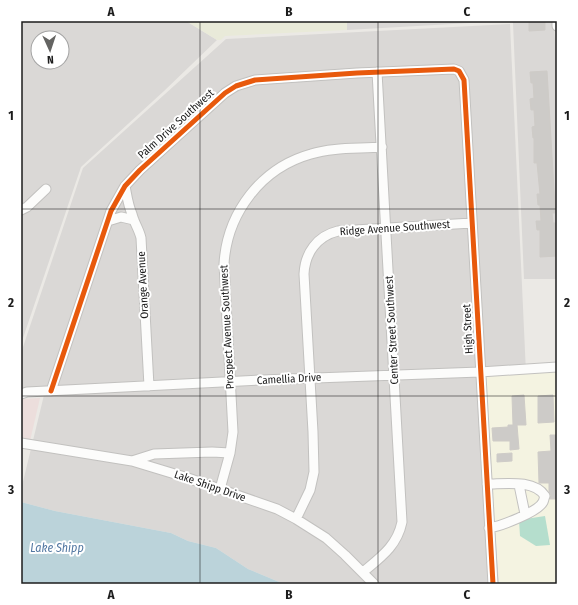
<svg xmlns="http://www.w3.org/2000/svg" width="578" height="605" viewBox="0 0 578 605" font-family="'Fira Sans Condensed',sans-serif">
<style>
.residential{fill:#dad8d6;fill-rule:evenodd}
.commercial{fill:#ecdedc}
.education{fill:#f4f3e1}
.farmland{fill:#e9ead9}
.pitch{fill:#b5decd}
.water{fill:#bbd3da}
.building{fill:#cdcbc8;stroke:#cecbc7}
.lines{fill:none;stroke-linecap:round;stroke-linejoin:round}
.minor-casing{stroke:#c2c1bf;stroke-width:11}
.minor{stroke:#fcfcfb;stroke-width:9}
.cycleway-casing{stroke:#fff;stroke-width:8}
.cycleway{stroke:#e8590c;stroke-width:5}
.grid{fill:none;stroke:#1c1c1c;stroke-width:1;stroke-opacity:0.55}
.labels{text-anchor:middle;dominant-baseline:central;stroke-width:4;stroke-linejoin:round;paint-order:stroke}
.street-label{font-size:11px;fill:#1c1c1c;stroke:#fff}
.water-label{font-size:12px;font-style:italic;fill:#5378a2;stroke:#fff}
.neatline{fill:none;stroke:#1c1c1c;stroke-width:1.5}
.grid-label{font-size:13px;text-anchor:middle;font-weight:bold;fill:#1c1c1c}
</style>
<rect width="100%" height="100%" fill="#ebe9e5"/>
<path class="residential" d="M 21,21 L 186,21 L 217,40 L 164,91 L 81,167 L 21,344 ZM 38,38 L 62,38 L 62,62 L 38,62 Z
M 347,21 L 505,21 L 347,30 Z
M 511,21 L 554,21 L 557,76 L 557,279 L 524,279 L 513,23 Z
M 510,24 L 526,373 L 484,375 L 499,584 L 284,584 L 248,569 L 216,548 L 188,541 L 171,533 L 55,511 L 21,502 L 21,490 L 44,395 L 21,396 L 21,353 L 83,168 L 226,39 Z"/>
<path class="commercial" d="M 40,398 L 30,441 L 21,440 L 21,399 Z"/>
<path class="education" d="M 557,372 L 557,584 L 499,584 L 484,375 Z"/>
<path class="farmland" d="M 186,21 L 347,21 L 347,30 L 225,36 L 221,40 L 217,40 Z"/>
<path class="pitch" d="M 545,516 L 550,545 L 536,546 L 520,536 L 519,520 Z"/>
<path class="water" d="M 21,502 L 55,511 L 171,533 L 188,541 L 216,548 L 248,569 L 284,584 L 21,584 Z"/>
<path class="building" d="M 529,21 L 545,21 L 545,30 L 529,31 Z
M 547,71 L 555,207 L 555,213 L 552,213 L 553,223 L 556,223 L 557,256 L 540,257 L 540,230 L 537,230 L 536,221 L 541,221 L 540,205 L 538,205 L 537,194 L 540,194 L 537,163 L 534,163 L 534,138 L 533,138 L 532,127 L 535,126 L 534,110 L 531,110 L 530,99 L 534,98 L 533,83 L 531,83 L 530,72 Z
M 524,395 L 526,425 L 517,425 L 519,449 L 510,450 L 510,441 L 493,441 L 492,428 L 508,427 L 508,425 L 513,425 L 512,396 Z
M 553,395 L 554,422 L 538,423 L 538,396 Z
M 550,435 L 557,435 L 557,499 L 550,499 L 551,495 L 549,492 L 549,483 L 539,483 L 538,452 L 551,451 Z
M 512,453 L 512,461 L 497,462 L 497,454 Z"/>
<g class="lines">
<g class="minor-casing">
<path id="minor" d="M 557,21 L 557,26
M 125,186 C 127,196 128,205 132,214 C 134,223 139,229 141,238 L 149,386
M 21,210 L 27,207 L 46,189
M 108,221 L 121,217 L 134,220
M 51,391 L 111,211 L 125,186 L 140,170 L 225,93 L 236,86 L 255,80 L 357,73 L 454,69 L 459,71 L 464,80 L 493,584
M 21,394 L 27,392 L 261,380 L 480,372 L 557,367
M 21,443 L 132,461 L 188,478 L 277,509 L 296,519 L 326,538 L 345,555 L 374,584
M 132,461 L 154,454 L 212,452 L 230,453
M 487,484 C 504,484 534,479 545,496 C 544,498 544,500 543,502 C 538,512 501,526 489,528
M 519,485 L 525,514
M 220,489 L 230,453 L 233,432 L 224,264 C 227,213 261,168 311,154 C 333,147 359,149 382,147
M 296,519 L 310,490 L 314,472 L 313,432 L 304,274 C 305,253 317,236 338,231 L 472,223
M 363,572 C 381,557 397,546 402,522 L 377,72"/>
</g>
<use href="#minor" class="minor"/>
<g class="cycleway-casing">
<path id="cycleway" d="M 51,391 L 111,211 L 125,186 L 140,170 L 225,93 L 236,86 L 255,80 L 357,73 L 454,69 L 459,71 L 464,80 L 493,584"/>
</g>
<use href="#cycleway" class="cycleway"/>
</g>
<path class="grid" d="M 200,21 L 200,584M 378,21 L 378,584M 21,209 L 557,209M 21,396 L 557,396"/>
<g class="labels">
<g class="street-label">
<text transform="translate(176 124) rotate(-42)">Palm Drive Southwest</text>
<text transform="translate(395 228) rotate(-4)">Ridge Avenue Southwest</text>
<text transform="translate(143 285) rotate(-93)">Orange Avenue</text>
<text transform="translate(227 327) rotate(-93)">Prospect Avenue Southwest</text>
<text transform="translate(468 329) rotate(-93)">High Street</text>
<text transform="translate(392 330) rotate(-93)">Center Street Southwest</text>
<text transform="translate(289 379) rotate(-3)">Camellia Drive</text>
<text transform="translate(210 486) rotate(19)">Lake Shipp Drive</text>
</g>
<g class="water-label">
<text x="57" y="548">Lake Shipp</text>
</g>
</g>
<rect width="578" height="605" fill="none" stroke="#ffffff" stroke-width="44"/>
<g transform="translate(50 50) rotate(177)"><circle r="19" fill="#ffffff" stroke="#a4a4a4"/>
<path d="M0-3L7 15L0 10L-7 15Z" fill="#646462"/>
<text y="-6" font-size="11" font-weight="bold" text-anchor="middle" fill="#1c1c1c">N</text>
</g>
<rect x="22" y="22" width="534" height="561" class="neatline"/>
<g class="grid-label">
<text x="111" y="16">A</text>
<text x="289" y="16">B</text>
<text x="467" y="16">C</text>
<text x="11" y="120">1</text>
<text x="567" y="120">1</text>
<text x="11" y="307">2</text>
<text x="567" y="307">2</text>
<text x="11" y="494">3</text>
<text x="567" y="494">3</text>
<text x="111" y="599">A</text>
<text x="289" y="599">B</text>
<text x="467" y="599">C</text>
</g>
</svg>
